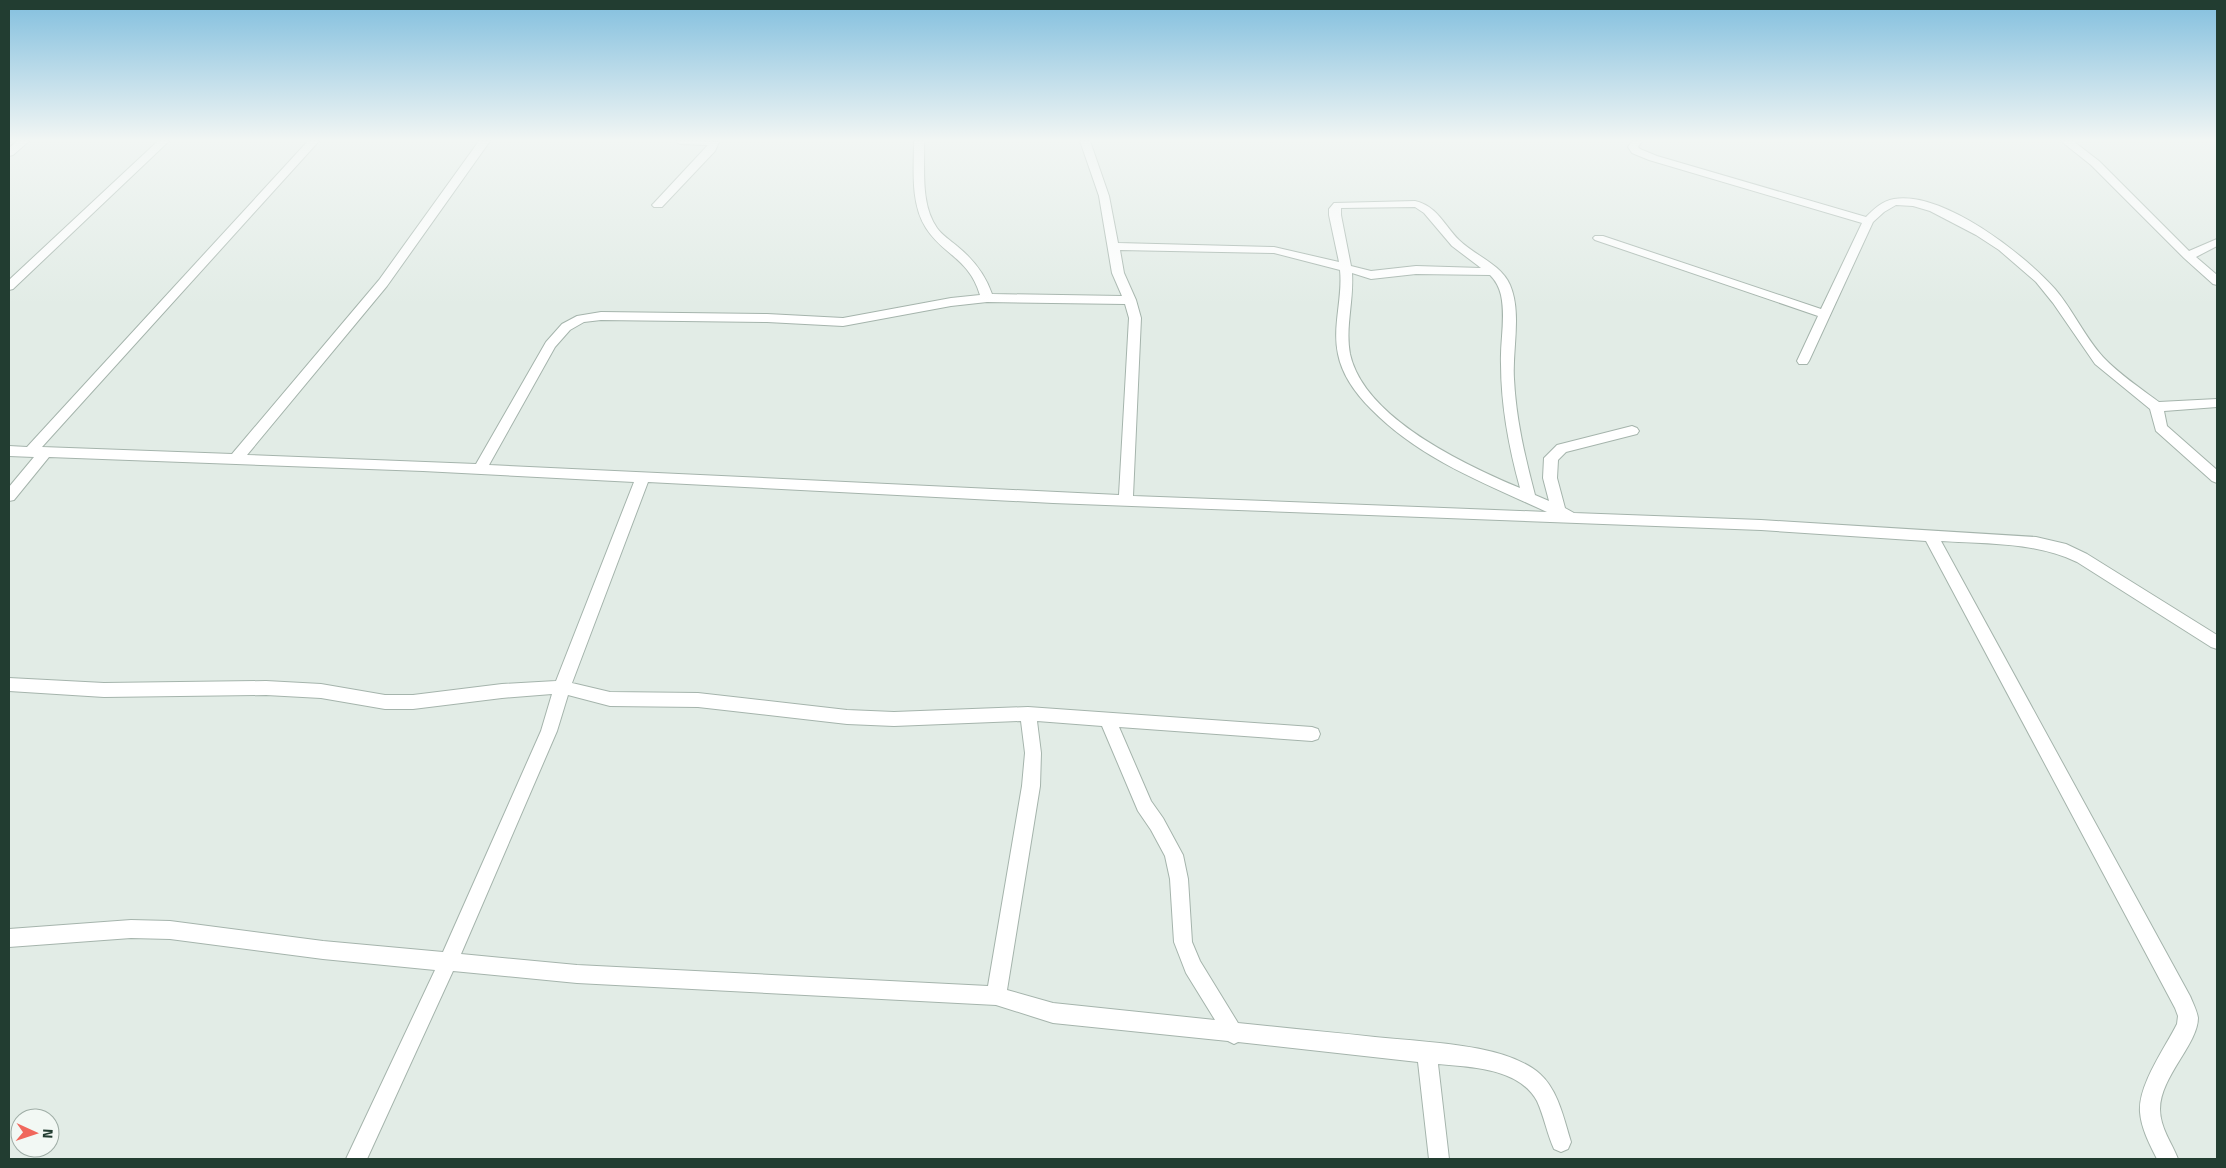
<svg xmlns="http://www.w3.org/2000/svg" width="2226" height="1168" viewBox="0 0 2226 1168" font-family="'Titillium Web',sans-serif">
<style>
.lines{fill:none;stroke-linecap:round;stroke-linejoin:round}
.street-casing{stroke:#a5b4ac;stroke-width:2}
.street{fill:#fff;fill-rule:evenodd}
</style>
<rect width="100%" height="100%" fill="#e2ece6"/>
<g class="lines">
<g class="street-casing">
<path id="street" d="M 17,141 L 29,141 L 13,155 L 9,156 L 9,148 Z
M 158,141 L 169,141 L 13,289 L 9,290 L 9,280 Z
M 308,141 L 319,141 L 42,447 L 232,454 L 379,280 L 479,141 L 490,141 L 387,286 L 247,455 L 476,464 L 546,342 L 562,324 L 577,316 L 601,312 L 767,314 L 843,318 L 951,298 L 980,295 C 969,258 943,255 926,228 C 910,203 914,169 914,141 L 924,141 C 925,168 920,204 937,228 C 942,235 950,240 957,246 C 973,259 985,274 992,294 L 1122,296 L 1112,273 L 1099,196 L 1080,141 L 1090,141 L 1109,196 L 1118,243 L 1274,247 L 1339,262 L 1329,215 L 1329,209 L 1334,203 L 1415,201 C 1437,206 1444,225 1459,240 C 1474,255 1501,264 1510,285 C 1522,313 1512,350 1514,379 C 1516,419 1525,457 1535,495 L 1549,501 L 1543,478 L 1544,458 L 1557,445 L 1632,426 L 1637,428 L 1639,431 L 1637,434 L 1566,452 L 1558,460 L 1557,478 L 1565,508 L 1574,513 L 1761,520 L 2036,537 L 2066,544 L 2087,554 L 2217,635 L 2217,649 L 2211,647 L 2077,562 C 2035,542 1987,544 1941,541 L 2190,996 C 2193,1003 2197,1011 2198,1018 C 2198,1044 2160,1077 2160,1109 C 2160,1128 2172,1143 2178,1159 L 2157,1159 C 2150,1145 2141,1128 2140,1112 C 2138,1085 2165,1048 2177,1024 L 2178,1016 L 2175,1008 L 1926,541 L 1761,530 L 1053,503 L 648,482 L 572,683 L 610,692 L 698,693 L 847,710 L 894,712 L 1028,707 L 1312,727 L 1318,729 L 1320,734 L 1318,739 L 1312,741 L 1119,727 L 1151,801 L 1163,818 L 1183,855 L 1188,879 L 1192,942 L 1200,961 L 1238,1023 C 1284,1028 1329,1032 1375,1037 C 1420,1042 1506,1043 1540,1074 C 1558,1090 1564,1119 1571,1142 L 1568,1149 L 1561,1152 L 1554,1149 C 1547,1134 1544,1116 1537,1101 C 1519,1068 1471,1067 1438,1064 L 1449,1159 L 1429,1159 L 1418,1062 L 1238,1042 L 1234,1044 L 1228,1041 L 1053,1023 L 996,1005 L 577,983 L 453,971 L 367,1159 L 346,1159 L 435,970 L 323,959 L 170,939 L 131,938 L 9,947 L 9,929 L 131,920 L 170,921 L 323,941 L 443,952 L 541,731 L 552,694 L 502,698 L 413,709 L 385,709 L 321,698 L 266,695 L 104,697 L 9,691 L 9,678 L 104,683 L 266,681 L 321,684 L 385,695 L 413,695 L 502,684 L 556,681 L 634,482 L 423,471 L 49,457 L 14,500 L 9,501 L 9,487 L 34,457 L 9,456 L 9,446 L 27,447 ZM 1415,207 L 1424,213 L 1452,246 L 1481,268 L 1416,266 L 1371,271 L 1351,266 L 1341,215 L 1341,208 ZM 1120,250 L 1274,253 L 1340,270 C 1343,298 1332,326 1338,354 C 1342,375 1356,394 1371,409 C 1420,459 1484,483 1547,512 L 1133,496 L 1141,318 L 1136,300 L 1124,273 ZM 1352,273 L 1371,279 L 1416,274 L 1490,275 C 1496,281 1499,287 1501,295 C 1506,318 1500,341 1501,364 C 1501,406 1509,448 1520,488 C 1465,465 1364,418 1350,354 C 1345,327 1354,300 1352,273 ZM 987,302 L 1125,304 L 1129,318 L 1119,495 L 489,465 L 555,347 L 570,330 L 584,322 L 601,320 L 767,322 L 843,326 L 951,306 ZM 568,695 L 610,706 L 698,707 L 847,724 L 894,726 L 1021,721 L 1025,753 L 1022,786 L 988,986 L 577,965 L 461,954 L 557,731 ZM 1037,721 L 1102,726 L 1138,811 L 1151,830 L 1165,856 L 1170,879 L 1174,942 L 1186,973 L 1215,1020 L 1053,1003 L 1007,990 L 1040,786 L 1041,753 Z
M 675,141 L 719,142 L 715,151 L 662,207 L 654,207 L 652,205 L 654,203 L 708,145 L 680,144 Z
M 1632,141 L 1642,141 L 1638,147 L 1640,149 L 1657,156 L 1866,217 C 1874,209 1882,201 1894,199 C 1943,191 2024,254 2055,289 C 2073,310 2084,336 2103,357 C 2119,374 2140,388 2159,402 L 2217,399 L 2217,407 L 2164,411 L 2167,426 L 2217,470 L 2217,483 L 2212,481 L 2156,431 L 2150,409 L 2095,364 L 2053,303 L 2036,282 L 1999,250 L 1976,235 L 1930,211 L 1913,206 L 1896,205 L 1884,212 L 1873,222 L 1809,361 L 1807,364 L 1799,364 L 1797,361 L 1818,316 L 1595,240 L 1593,238 L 1595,236 L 1603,236 L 1821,309 L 1862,223 L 1649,160 L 1632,153 L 1628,147 Z
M 2061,141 L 2073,141 L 2099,161 L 2189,251 L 2217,239 L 2217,246 L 2196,257 L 2217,275 L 2217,285 L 2213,284 L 2184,258 L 2091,165 Z"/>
</g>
<use href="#street" class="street"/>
</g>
<linearGradient id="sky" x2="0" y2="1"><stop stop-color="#82bfde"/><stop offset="0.46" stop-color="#f2f6f4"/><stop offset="1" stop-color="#f2f6f4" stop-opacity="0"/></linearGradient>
<rect width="2226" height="305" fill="url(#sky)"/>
<rect width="2226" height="1168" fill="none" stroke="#223d31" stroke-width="20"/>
<g transform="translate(35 1133) rotate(93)"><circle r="24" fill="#f2f8f4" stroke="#9fada6"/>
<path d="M0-4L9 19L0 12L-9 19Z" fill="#f0675c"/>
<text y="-8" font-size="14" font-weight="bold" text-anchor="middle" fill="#223d31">N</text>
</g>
</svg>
